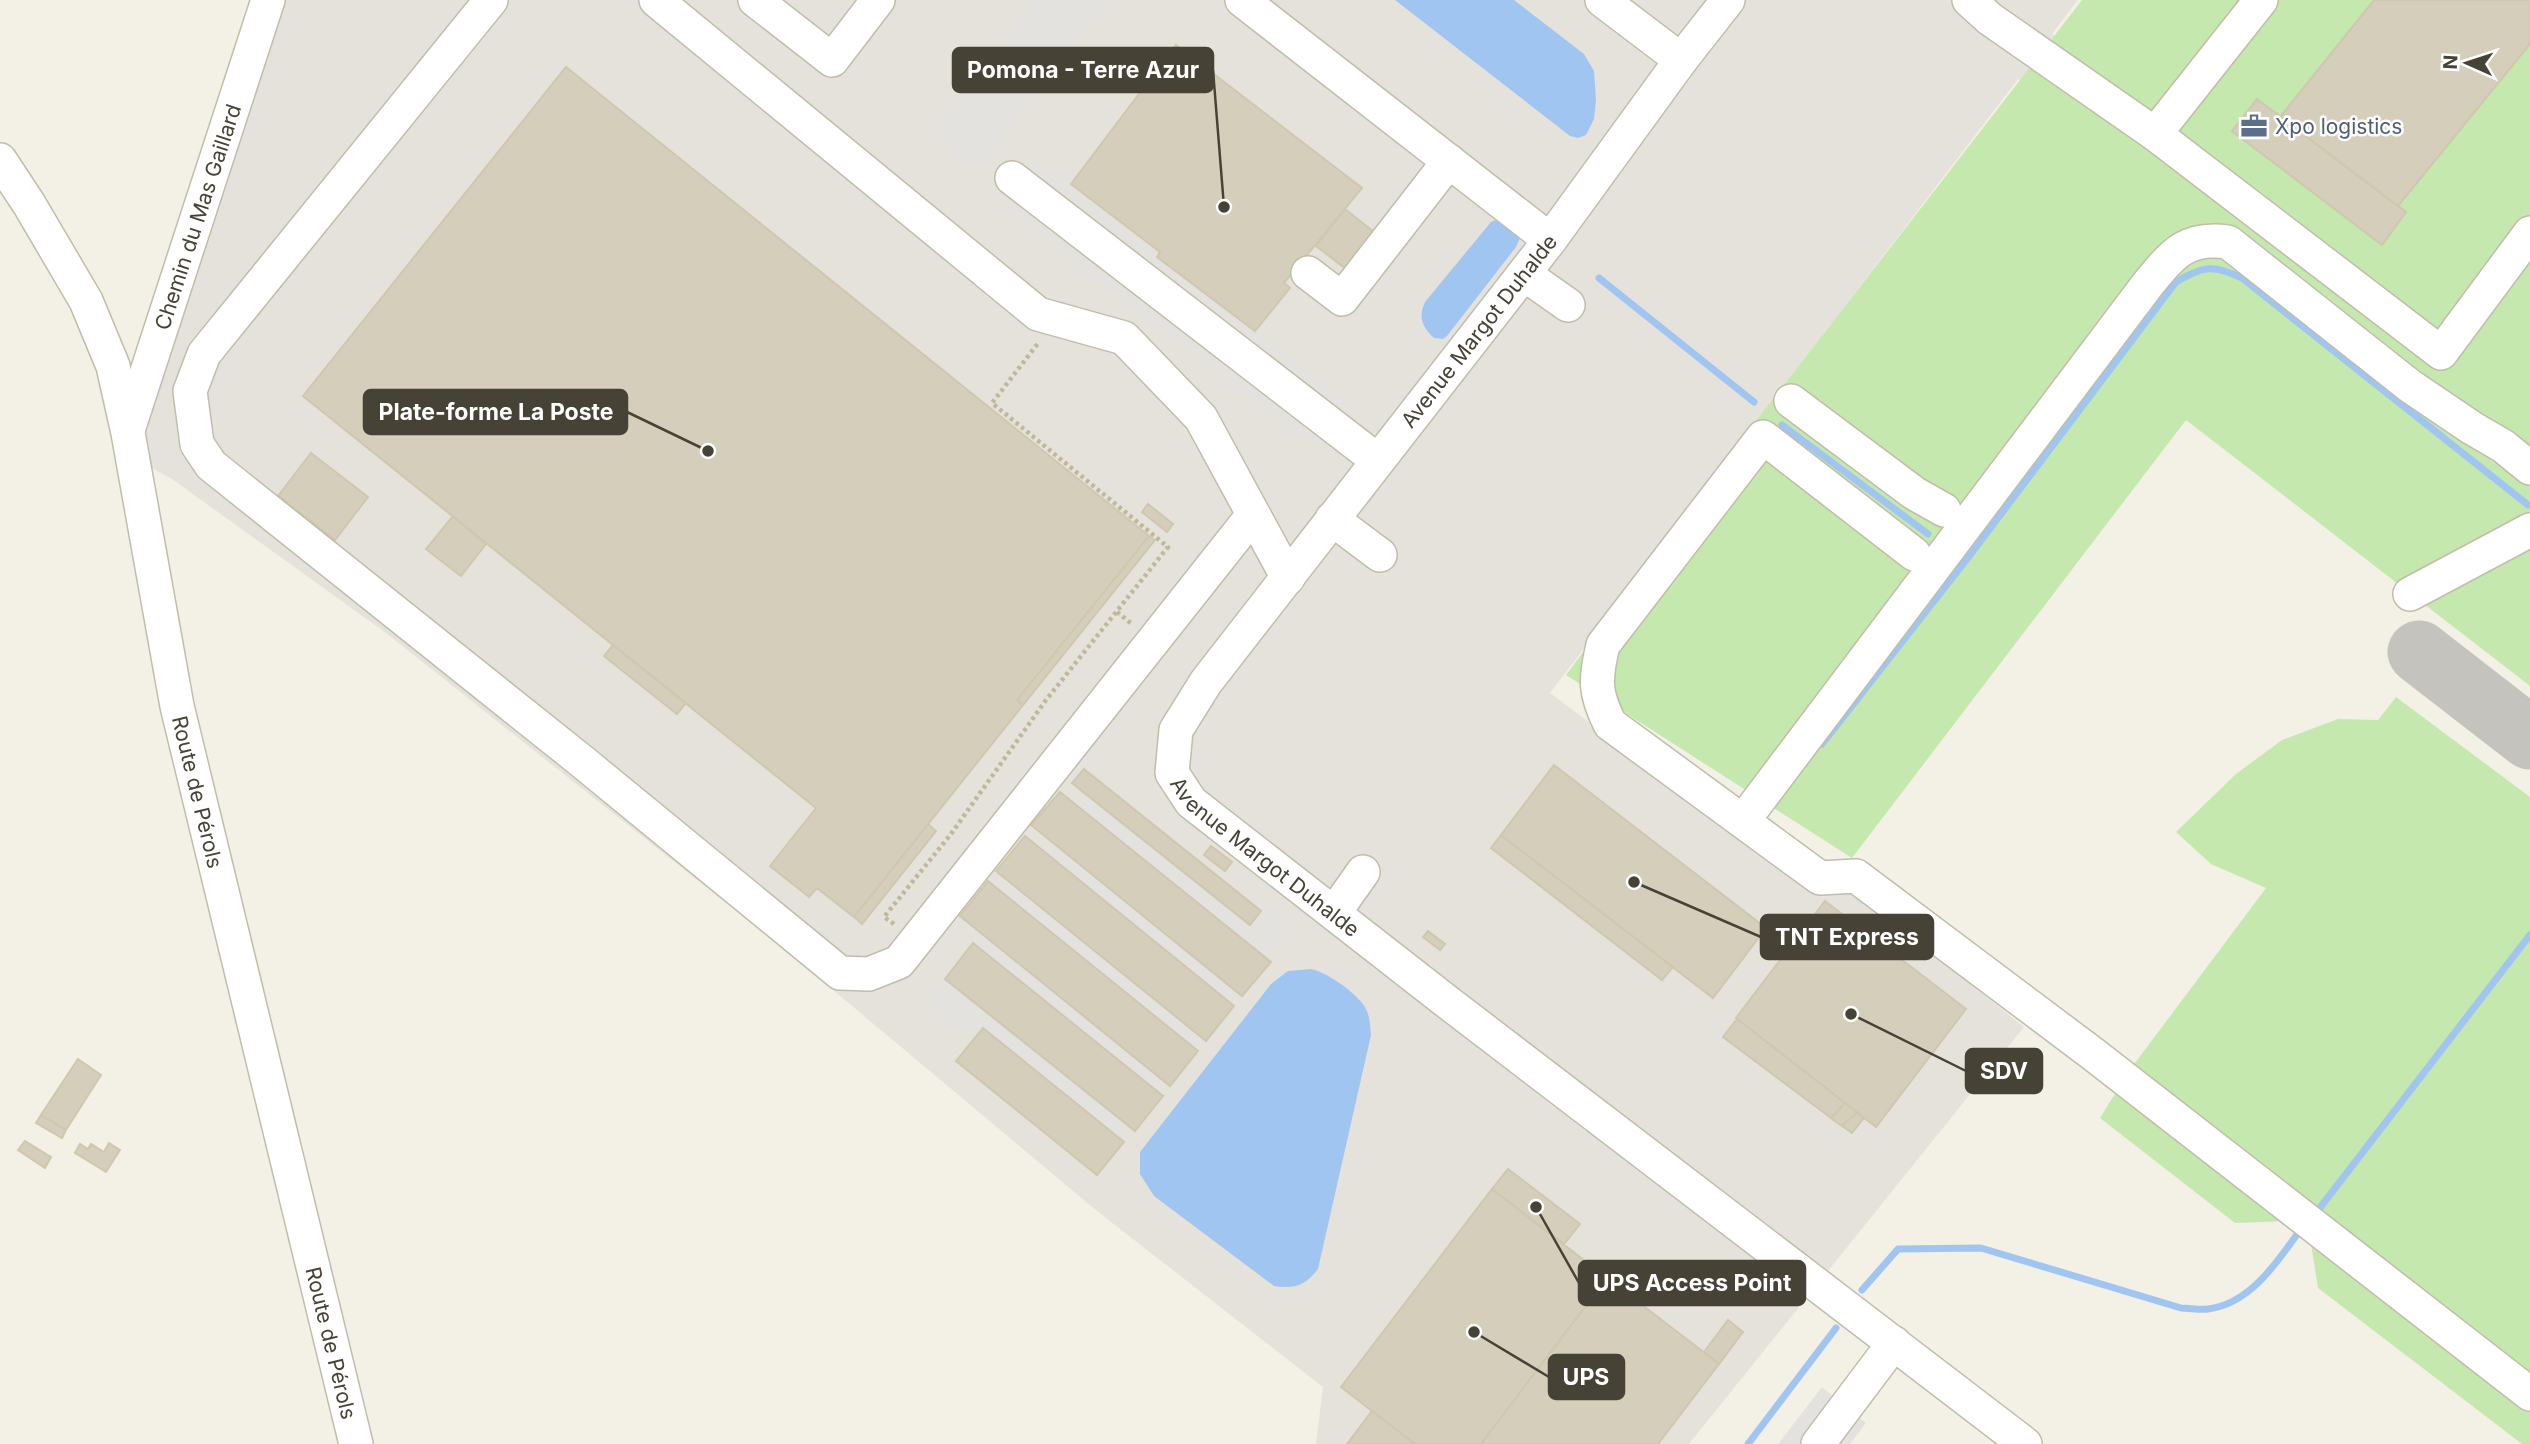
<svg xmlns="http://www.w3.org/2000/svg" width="2530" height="1444" viewBox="0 0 2530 1444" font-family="Inter,sans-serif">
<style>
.industrial{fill:#e5e2db}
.green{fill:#c5e8ae}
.parking{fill:#e4e2de}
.water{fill:#a1c5f1}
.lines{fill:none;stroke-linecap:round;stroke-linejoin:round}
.stream{stroke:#a1c5f1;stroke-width:7}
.taxiway{stroke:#c4c3be;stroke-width:63}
.building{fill:#d5cebb;stroke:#cfc7ae;stroke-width:2}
.minor-casing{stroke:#c1bdab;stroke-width:36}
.path{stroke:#c0b899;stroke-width:4.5;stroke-dasharray:3.5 3.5;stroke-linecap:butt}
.minor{stroke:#fff;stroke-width:33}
.labels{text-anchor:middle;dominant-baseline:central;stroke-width:5;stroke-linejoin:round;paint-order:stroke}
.service-label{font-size:21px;fill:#4e5e75;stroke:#fff;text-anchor:start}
.street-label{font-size:21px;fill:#464235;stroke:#fff}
.leader{fill:none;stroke:#464235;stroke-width:2.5}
.callout-dot{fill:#464235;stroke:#fff;stroke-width:2.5}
.callout{fill:#464235;stroke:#464235;stroke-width:2.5}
.callout-label{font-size:23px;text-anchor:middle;font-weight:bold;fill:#fff}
</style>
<rect width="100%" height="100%" fill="#f3f1e6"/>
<path class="industrial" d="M 282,0 L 2078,0 L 2052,34 L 2087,61 L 2443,408 L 2018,79 L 1550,693 L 1823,897 L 1838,878 L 2024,1027 L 1689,1444 L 1316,1444 L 1323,1387 L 1097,1211 L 784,949 L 386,633 L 172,479 L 152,468 L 128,433 Z"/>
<path class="green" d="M 2082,0 L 2530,0 L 2530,686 L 2186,420 L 1852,858 L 1566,675 L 1729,456 Z
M 2396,697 L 2530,797 L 2530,1444 L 2522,1444 L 2318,1288 L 2310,1237 L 2287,1221 L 2235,1223 L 2100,1118 L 2129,1071 L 2266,888 L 2211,864 L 2176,832 L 2236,774 L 2282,740 L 2338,719 L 2378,720 Z"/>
<path class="parking" d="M 1037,0 L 1107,0 L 979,165 L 966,154 L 955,157 L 948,151 L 949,142 L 935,131 Z
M 1035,160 L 1351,404 L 1317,448 L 1001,204 Z
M 1088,793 L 1240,918 L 1255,902 L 1287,924 L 1110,1148 L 930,1004 Z
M 1822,1387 L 1866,1423 L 1850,1444 L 1778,1444 Z"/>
<path class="water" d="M 1395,0 L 1514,0 L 1584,54 L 1594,71 L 1596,100 L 1594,119 L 1586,135 L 1578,138 L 1570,136 Z
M 1498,219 L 1520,238 L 1516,247 L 1447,336 L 1443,339 L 1434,338 C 1422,327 1418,317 1425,302 L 1491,222 Z
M 1311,969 C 1326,972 1352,990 1362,1003 C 1370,1012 1370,1024 1371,1035 L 1318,1269 C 1305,1286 1294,1289 1274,1286 L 1154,1196 L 1140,1174 L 1140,1152 L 1271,984 L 1288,971 Z"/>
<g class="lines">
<path class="stream" d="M 1599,278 L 1754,402
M 1782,425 L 1928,534
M 1822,744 L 1970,555 L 2176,282 C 2203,266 2213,264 2242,278 L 2528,505
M 2319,1209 L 2530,935
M 1862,1290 L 1898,1249 L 1981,1248 L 2181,1308 C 2190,1308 2199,1310 2208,1309 C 2249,1304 2276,1264 2298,1233
M 1748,1444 L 1836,1328"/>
<path class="taxiway" d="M 2419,652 L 2530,738"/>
</g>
<path class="building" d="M 2374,0 L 2530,0 L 2530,44 L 2398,206 L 2280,117 Z
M 1176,45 L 1362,188 L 1284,283 L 1290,288 L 1255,331 L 1157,257 L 1160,252 L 1071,184 Z
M 566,67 L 1149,536 L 1017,700 L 1023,705 L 854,917 L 817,888 L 809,897 L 770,866 L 816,808 L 303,396 Z
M 2257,99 L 2406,212 L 2382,245 L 2232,131 Z
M 1345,209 L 1375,233 L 1346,269 L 1316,246 Z
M 311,453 L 368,497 L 335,540 L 278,496 Z
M 1148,504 L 1173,524 L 1167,532 L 1142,512 Z
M 453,516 L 486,544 L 461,576 L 426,549 Z
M 1149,536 L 1155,540 L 1023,705 L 1017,700 Z
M 613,645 L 686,703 L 677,714 L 604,656 Z
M 1554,765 L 1766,928 L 1713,998 L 1501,835 Z
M 1084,769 L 1261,911 L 1250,925 L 1072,783 Z
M 1060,792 L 1271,962 L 1242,996 L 1031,825 Z
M 928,824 L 936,831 L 862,924 L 854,917 Z
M 1501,835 L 1673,967 L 1662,980 L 1491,848 Z
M 1025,836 L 1234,1006 L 1206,1041 L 996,871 Z
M 1211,846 L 1232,862 L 1225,871 L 1204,855 Z
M 988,881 L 1198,1051 L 1170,1086 L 960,916 Z
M 1825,901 L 1966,1009 L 1876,1127 L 1736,1018 Z
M 1428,931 L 1445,944 L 1440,950 L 1423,937 Z
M 973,943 L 1163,1096 L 1135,1131 L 945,979 Z
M 1737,1019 L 1845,1103 L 1831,1118 L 1723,1037 Z
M 983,1028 L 1124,1142 L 1097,1175 L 956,1061 Z
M 78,1059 L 101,1075 L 66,1130 L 41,1115 Z
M 1845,1103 L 1857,1112 L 1842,1126 L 1831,1118 Z
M 1857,1112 L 1864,1118 L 1852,1133 L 1842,1126 Z
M 41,1115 L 66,1130 L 62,1138 L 36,1123 Z
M 25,1141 L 51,1157 L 45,1168 L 18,1150 Z
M 109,1143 L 120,1150 L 106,1172 L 75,1153 L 80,1144 L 88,1149 L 91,1144 L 104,1152 Z
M 1508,1169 L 1580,1224 L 1564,1244 L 1492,1189 Z
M 1492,1189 L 1607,1278 L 1481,1444 L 1415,1444 L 1341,1387 Z
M 1607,1278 L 1719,1364 L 1658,1444 L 1481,1444 Z
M 1728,1320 L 1743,1332 L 1719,1364 L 1704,1352 Z
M 1372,1411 L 1415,1444 L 1347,1444 Z"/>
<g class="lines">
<g class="minor-casing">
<g id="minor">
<path d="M 491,0 L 204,354 L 190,391 L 197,444 L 211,465 L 584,763 L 840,973 L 869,974 L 899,962 L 1253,515"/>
<path d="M 656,0 L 1038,314 L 1124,338 L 1201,418 L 1288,578"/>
<path d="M 755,0 L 832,60 L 878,0"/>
<path d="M 1242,0 L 1550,240"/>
<path d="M 1602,0 L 1681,60"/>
<path id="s1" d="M 1728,0 L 1681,60 L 1550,240 L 1206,682 L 1176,730 L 1172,773 L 1191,802 L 1446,1001 L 2025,1444"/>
<path d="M 1969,0 L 1990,19 L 2155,134 L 2441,353 L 2530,233"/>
<path d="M 2155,134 L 2261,0"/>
<path id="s2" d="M 0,160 L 29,204 L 86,301 L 113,366 L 128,433 L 177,706 L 356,1444"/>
<path d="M 1012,178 L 1377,460"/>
<path d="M 1308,273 L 1342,299 L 1449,161"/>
<path d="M 1524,274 L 1568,305"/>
<path d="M 1791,401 L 1914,493 L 1944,510"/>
<path id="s3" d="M 128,430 L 268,0"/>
<path d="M 1332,519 L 1380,555"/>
<path d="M 1914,554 L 1763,437 L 1603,645 C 1595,679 1594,692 1610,724 L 1820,878 L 1856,876 L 2093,1054 L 2530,1394"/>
<path d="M 2410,594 L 2530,530"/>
<path d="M 1743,821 L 2148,284 C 2173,254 2186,236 2228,242 L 2410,386 L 2472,428 L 2503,446 L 2530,468"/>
<path d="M 1334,913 L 1363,872"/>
<path d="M 1818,1444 L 1894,1343"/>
</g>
</g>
<path class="path" d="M 1117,612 L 1133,625
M 894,924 L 884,917 L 951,834 L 1046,700 L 1168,547 L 992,403 L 1039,342"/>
<use href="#minor" class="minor"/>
</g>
<defs>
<g id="office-bare" transform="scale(2.1)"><path d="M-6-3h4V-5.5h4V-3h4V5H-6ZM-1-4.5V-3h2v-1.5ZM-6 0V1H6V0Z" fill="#5c6f8a" stroke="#fff" stroke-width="2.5" paint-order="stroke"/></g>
</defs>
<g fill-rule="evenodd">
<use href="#office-bare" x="2254" y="126"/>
</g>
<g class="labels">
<g class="service-label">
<text x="2275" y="126">Xpo logistics</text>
</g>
<g class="street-label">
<text stroke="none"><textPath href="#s3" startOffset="224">Chemin du Mas Gaillard</textPath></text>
<text transform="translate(1479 331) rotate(-52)">Avenue Margot Duhalde</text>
<text stroke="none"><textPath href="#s2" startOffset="670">Route de Pérols</textPath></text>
<text stroke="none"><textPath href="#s1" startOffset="1085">Avenue Margot Duhalde</textPath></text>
<text stroke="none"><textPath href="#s2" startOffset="1237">Route de Pérols</textPath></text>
</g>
</g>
<path class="leader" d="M1224 207L1213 70M708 451L627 412M1634 882L1761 937M1851 1014L1966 1071M1536 1207L1579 1283M1474 1332L1549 1377"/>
<g class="callout-dot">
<circle cx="1224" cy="207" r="7"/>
<circle cx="708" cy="451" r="7"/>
<circle cx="1634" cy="882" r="7"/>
<circle cx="1851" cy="1014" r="7"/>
<circle cx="1536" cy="1207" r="7"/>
<circle cx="1474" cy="1332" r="7"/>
</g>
<g class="callout">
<rect x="953" y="48" width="260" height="44" rx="7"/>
<rect x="364" y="390" width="263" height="44" rx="7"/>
<rect x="1761" y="915" width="172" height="44" rx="7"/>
<rect x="1966" y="1049" width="76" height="44" rx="7"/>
<rect x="1579" y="1261" width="226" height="44" rx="7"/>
<rect x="1549" y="1355" width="75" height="44" rx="7"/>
</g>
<g class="callout-label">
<text x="1083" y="78">Pomona - Terre Azur</text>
<text x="496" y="420">Plate-forme La Poste</text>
<text x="1847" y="945">TNT Express</text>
<text x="2004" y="1079">SDV</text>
<text x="1692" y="1291">UPS Access Point</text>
<text x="1586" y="1385">UPS</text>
</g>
<g transform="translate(2467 63) rotate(273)" stroke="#ffffff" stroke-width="5" paint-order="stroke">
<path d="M0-5L12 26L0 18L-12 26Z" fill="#464235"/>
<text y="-10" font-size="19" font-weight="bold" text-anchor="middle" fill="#464235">N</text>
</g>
</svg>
